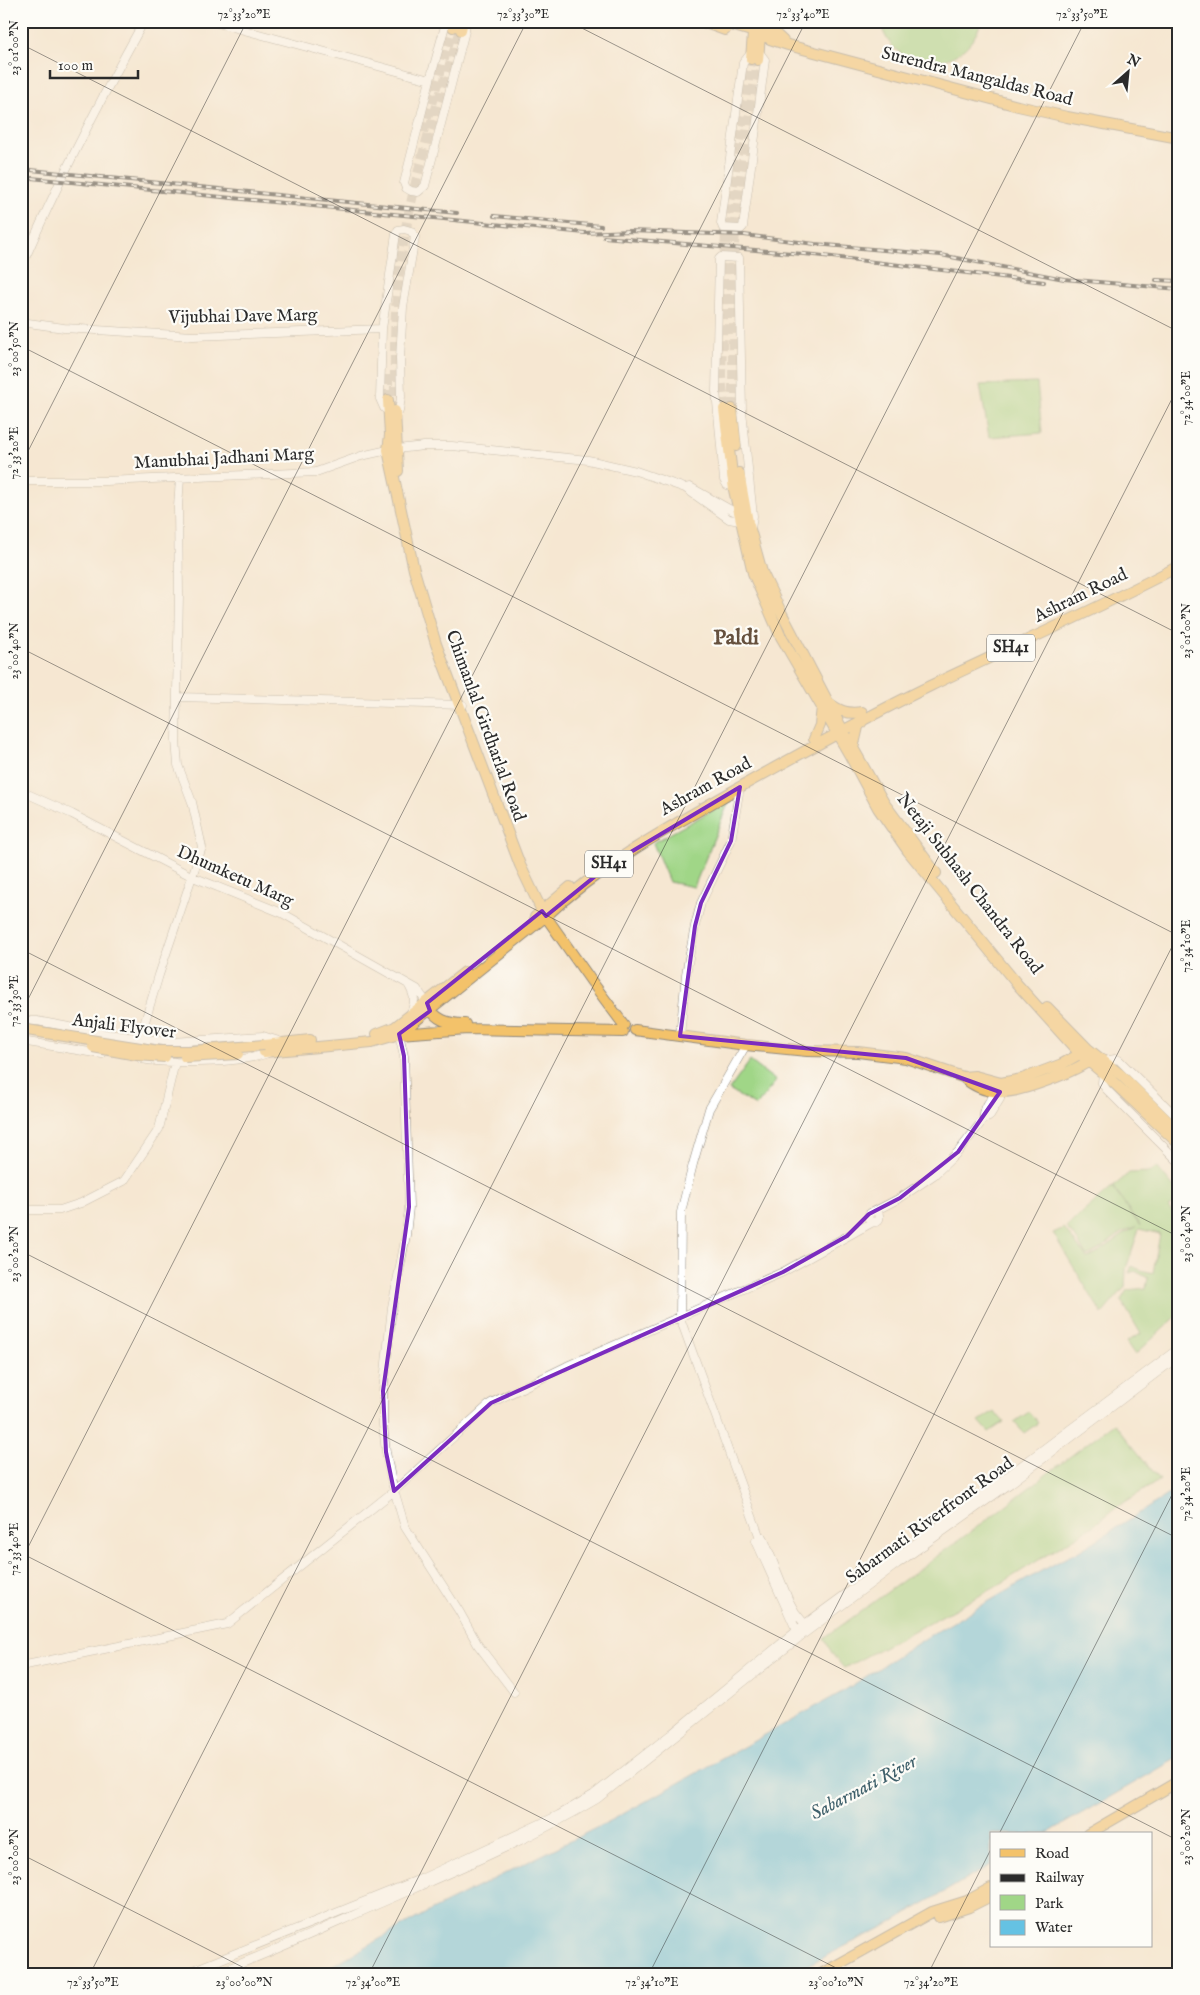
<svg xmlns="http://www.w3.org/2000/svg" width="1200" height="1995" viewBox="0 0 1200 1995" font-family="'IM FELL English',serif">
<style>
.green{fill:#a0d687;stroke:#668059}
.water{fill:#65c2e3;stroke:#487687}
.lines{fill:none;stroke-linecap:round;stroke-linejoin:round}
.major-tunnel{stroke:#cdc1b1;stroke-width:10;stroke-dasharray:10 5;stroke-linecap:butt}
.minor-casing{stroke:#90897e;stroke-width:9}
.major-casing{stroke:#90897e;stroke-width:12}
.minor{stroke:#fff;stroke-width:8}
.major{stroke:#f3c26a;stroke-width:10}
.rail-casing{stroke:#2b2b2b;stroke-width:4}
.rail{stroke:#fdfcf7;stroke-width:2;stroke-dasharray:5.5;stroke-linecap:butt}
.major-bridge-casing{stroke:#90897e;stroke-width:12;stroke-linecap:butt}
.major-bridge{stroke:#f3c26a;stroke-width:10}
.marked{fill:none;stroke:#7b2cbf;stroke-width:4;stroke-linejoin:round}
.ticks{fill:none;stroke:#2b2b2b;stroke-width:1;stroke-opacity:0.45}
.labels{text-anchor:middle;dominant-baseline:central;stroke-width:4.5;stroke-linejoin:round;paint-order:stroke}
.shield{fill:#fdfcf7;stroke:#6a6a68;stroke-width:1}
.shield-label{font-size:16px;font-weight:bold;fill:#2b2b2b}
.street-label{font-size:18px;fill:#2b2b2b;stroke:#fdfcf7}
.water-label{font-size:19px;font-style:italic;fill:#3f606b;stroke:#fdfcf7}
.district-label{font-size:22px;font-weight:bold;fill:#66513e;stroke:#fdfcf7}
.neatline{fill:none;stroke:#2b2b2b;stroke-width:2}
.ticks-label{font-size:12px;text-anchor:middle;fill:#2b2b2b}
</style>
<rect width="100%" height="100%" fill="#fdfcf7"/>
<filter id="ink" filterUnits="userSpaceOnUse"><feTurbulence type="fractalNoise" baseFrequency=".02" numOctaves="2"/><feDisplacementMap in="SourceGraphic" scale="10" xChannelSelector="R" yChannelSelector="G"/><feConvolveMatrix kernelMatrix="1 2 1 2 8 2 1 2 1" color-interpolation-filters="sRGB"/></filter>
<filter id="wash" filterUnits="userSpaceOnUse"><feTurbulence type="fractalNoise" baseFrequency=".0096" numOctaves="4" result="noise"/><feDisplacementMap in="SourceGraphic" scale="20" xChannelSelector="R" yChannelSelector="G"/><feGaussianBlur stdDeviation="1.12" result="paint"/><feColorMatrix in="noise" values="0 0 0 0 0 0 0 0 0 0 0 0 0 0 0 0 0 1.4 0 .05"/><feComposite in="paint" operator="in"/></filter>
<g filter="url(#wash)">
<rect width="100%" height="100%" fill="#f6e7d2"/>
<path class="green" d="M 880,21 L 981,21 C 967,75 892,76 880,21 Z
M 1037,383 L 1042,433 L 989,437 L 980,385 Z
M 729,801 L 694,887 L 669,882 L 653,843 Z
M 750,1061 L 776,1081 L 756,1106 L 729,1090 Z
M 1157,1167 L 1179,1194 L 1179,1201 L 1168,1207 L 1179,1221 L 1179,1239 L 1169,1246 L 1179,1240 L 1179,1258 L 1170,1247 L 1179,1260 L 1179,1314 L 1135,1355 L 1126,1342 L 1141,1334 L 1121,1300 L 1127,1290 L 1146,1288 L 1148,1278 L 1135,1271 L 1129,1273 L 1132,1266 L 1141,1270 L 1153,1273 L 1160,1234 L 1139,1229 L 1126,1269 L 1125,1287 L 1102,1314 L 1053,1233 L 1064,1228 L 1087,1258 C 1105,1250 1120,1235 1136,1227 C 1116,1232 1106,1249 1086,1256 L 1078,1241 L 1066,1227 L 1112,1187 L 1140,1226 L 1113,1187 L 1129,1173 L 1150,1172 Z
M 994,1411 L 1004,1422 L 989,1432 L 979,1421 Z
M 1029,1412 L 1038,1423 L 1024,1433 L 1014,1422 Z
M 1114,1423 L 1160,1480 L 1117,1507 L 1093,1526 L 994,1588 L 844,1668 L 833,1655 L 824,1638 L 984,1522 Z"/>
<path class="water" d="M 1179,1488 L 1179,1757 L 1046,1834 L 991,1834 L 991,1865 L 885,1926 L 790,1974 L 317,1974 L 428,1912 L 614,1819 L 842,1692 L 929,1636 L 1055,1563 L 1076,1553 Z"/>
</g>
<g filter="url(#ink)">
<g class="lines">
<path class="major-tunnel" d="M 423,132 L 453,27
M 388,400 L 388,371
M 724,409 L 721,375 L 726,231 L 751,59
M 732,409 C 735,367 731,325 732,284 C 734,209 747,134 758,60
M 395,411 C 395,368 394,325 398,281 C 407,197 435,110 461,30"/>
<g class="minor-casing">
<path id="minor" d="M 210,21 L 430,80
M 450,21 L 445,26 L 430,80 L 404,183 L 406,188 L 411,191 L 418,192 L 425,186 L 465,31 L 465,23
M 751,53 L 743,63 L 721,223 L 723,228 L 741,229 L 743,227 L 765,60 L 759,52
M 21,268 C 57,183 99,102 144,21
M 21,322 L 64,328 L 193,336 L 382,329
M 388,411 L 384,408 L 380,399 L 382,329 L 396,234 L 398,230 L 404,229 L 411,231 L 415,237 L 403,307 L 400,358 L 401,397 L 399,411 L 396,418
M 21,481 L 106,481 L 316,472 L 361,456 L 388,450 L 424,446 L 452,446 L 588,460 L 636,471 L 685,488 L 690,487 L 729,509 L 743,515
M 734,487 L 727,485 L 724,480 L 716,391 L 719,259 L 721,257 L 739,258 L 742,411 L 753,516 L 751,529
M 685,488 L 729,519 L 745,522
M 178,697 L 463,705
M 21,791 L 72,814 L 193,877 L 282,913 L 417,989 L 427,1003
M 408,984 C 415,996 416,1002 410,1015
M 21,1021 L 37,1021 L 107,1034 L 172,1042 L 263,1036 L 282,1042
M 399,1034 L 404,1056 L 409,1207 L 406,1235 L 392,1307 L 383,1391 L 383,1425 L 386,1452 L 392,1483 L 405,1527 L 459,1611 L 478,1645 L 514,1692
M 680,1036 L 686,974 L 695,926 L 701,903 L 731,841 L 740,787
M 140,1038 L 159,975 L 202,847 L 192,802 L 178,765 L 176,740 L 179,595 L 178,507 L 180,478
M 21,1041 L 102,1054
M 746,1045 L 709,1109 L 693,1164 L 681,1212 L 680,1318 L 760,1538
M 141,1059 C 171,1064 243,1064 270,1052
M 1104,1061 L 1115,1059 L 1119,1060 L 1179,1119
M 1103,1073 L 1102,1083 L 1106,1089 L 1179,1162
M 21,1210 L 60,1210 L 81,1203 L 124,1181 L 159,1129 L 175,1062
M 875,1211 L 900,1198 L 934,1175 L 958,1152 L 984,1119 L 989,1117 L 1000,1099 L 999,1093 C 990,1097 983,1109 984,1119
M868.5 1217a5.5 5.5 0 1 1 11 0a5.5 5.5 0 1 1-11 0Z
M 763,1537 L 789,1601 L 795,1612 L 807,1627
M 756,1541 L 794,1625 L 800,1634
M 21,1666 L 227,1624 L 394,1491 L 491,1403 L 567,1366 L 783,1272 L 873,1222
M 184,1974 L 423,1878 L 559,1815 L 593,1795 L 670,1735 L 805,1624 L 1006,1477 L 1179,1348
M 214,1974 C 271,1953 326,1927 381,1903 C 454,1871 529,1840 597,1799 L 801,1636 L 897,1564 L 1011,1483 L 1179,1356"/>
</g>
<g class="major-casing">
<path id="major" d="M 700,21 L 725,30
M 718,21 L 761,34 L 770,39 L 788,45 L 1018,106 L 1067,117 L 1179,138
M 767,21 L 769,28 L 783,41
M 453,27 L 455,21
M 461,30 L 463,21
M 751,59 L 754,21
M 758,60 L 761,21
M 388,400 L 390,435 L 388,450 L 414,570 L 436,644 L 520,865 L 542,911 L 592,982 L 624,1025
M 724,409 L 734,490 L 753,573 L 780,635 L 849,754 L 878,808 L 908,851 L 1017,984 L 1080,1054 L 1111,1080 L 1179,1144
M 732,409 L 736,446
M 395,411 L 398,471
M 739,473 L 748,522 L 762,572 L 781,612 L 840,725 L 884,803 L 936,873
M 814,739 L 820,725 L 822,707 L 829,703 C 841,712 848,714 862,712
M 853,748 L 858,727 L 864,719
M 535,917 L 570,887
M 427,1004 C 435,1020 448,1024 465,1024
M 1047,1007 L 1088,1049 L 1121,1075 L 1179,1132
M 635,1030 L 746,1045 L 807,1051 L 858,1052 L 906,1058 L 963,1077 L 975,1076 L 1001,1083 L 1022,1079 L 1062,1064 L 1085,1051
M 377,1034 L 395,1027 L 465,972
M 399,1034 L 467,1029 L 623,1032
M 264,1045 L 310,1040
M 264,1052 L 372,1042 L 399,1034 L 546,916 C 604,862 672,826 740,787 C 803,752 866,717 930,686 C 1013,646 1098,609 1179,566
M 963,1077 C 973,1086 985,1091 998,1092 C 1018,1094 1077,1071 1093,1058
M 1088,1834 L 1179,1781
M 939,1917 L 969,1907 L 991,1896
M 821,1974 L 932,1912 L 967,1901 L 991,1888"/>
</g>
<use href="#minor" class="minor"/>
<use href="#major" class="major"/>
<g class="rail-casing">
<path id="rail" d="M 21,169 L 457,213
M 21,177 L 585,233 L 630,231 L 744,235 L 815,244 L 941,255 L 1064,279 L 1179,289
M 494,216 L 601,226
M 604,237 L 815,255 L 1044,282
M 1156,280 L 1179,281"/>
</g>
<use href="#rail" class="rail"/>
<g class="major-bridge-casing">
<path id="major-bridge" d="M 21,1029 L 159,1051 L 192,1051 L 264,1045
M 93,1047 L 137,1055 L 165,1057
M 185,1057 L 238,1054"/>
</g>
<use href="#major-bridge" class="major-bridge"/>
</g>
</g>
<path d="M0 0H1200V1995H0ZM 740,787 L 731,841 L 701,903 L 695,926 L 680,1036 L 906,1058 L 1000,1092 L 958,1152 L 900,1198 L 869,1214 L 847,1236 L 783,1272 L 491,1403 L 394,1491 L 386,1452 L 383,1391 L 409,1207 L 404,1056 L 399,1034 L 430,1011 L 427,1003 L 542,911 L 546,916 L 609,865 Z" fill="#f6e7d2" fill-opacity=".55" fill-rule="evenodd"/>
<path class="marked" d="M 740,787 L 731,841 L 701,903 L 695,926 L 680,1036 L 906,1058 L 1000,1092 L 958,1152 L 900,1198 L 869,1214 L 847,1236 L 783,1272 L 491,1403 L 394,1491 L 386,1452 L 383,1391 L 409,1207 L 404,1056 L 399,1034 L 430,1011 L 427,1003 L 542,911 L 546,916 L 609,865 Z"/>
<path class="ticks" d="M 568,21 L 1179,332M 1160,21 L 1179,31M 21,44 L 1179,634M 21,346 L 1179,936M 21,465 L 247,21M 21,648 L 1179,1237M 21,949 L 1179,1539M 21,1013 L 527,21M 21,1251 L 1179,1841M 21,1553 L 848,1974M 21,1561 L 806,21M 999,1834 L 1179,1481M 21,1854 L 256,1974M 90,1974 L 1085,21M 369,1974 L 1179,385M 649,1974 L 1179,933M 928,1974 L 991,1849"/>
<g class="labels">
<g class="shield">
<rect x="987" y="634.5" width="48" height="27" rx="4"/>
<rect x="585" y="850.5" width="48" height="27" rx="4"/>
</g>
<g class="shield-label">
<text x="1011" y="648">SH41</text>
<text x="609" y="864">SH41</text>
</g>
<g class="street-label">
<text transform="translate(977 77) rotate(14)">Surendra Mangaldas Road</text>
<text transform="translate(243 317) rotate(-1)">Vijubhai Dave Marg</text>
<text transform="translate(224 459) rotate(-3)">Manubhai Jadhani Marg</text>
<text transform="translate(1081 596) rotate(-26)">Ashram Road</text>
<text transform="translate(485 726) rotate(70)">Chimanlal Girdharlal Road</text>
<text transform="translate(706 787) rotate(-29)">Ashram Road</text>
<text transform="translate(235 877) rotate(24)">Dhumketu Marg</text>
<text transform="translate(969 884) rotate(52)">Netaji Subhash Chandra Road</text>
<text transform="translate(124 1027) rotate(7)">Anjali Flyover</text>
<text transform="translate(930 1521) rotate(-36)">Sabarmati Riverfront Road</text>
</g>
<g class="water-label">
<text transform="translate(864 1788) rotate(-28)">Sabarmati River</text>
</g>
<g class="district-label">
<text x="736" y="638">Paldi</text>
</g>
</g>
<rect width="1200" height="1995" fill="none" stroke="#fdfcf7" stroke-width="55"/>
<rect x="990" y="1832" width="162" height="115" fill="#fdfcf7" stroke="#a9a8a5"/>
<rect x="1000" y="1849" width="25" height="8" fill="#f3c26a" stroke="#a9a8a5"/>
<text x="1035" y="1858" font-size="15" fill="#2b2b2b">Road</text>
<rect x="1000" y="1874" width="25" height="8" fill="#2b2b2b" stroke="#a9a8a5"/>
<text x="1035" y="1882" font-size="15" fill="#2b2b2b">Railway</text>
<rect x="1000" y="1895" width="25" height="15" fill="#a0d687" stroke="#a9a8a5"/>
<text x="1035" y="1908" font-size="15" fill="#2b2b2b">Park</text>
<rect x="1000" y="1920" width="25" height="15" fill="#65c2e3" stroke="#a9a8a5"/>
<text x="1035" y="1932" font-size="15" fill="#2b2b2b">Water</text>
<g transform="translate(1128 72) rotate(27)" stroke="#fdfcf7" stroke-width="4" paint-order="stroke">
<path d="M0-4L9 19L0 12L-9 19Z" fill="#2b2b2b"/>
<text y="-8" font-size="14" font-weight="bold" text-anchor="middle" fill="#2b2b2b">N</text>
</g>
<path d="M50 70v8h88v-8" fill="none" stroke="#2b2b2b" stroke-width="2.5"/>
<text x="58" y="70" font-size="15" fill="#2b2b2b" stroke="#fdfcf7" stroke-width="4" paint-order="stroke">100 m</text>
<rect x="28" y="28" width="1144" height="1940" class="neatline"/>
<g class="ticks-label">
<text x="244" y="18">72°33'20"E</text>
<text x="523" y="18">72°33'30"E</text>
<text x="803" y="18">72°33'40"E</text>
<text x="1082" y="18">72°33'50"E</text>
<text transform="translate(14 48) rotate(-90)" y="4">23°01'00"N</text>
<text transform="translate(14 349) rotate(-90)" y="4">23°00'50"N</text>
<text transform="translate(1186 398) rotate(-90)" y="4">72°34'00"E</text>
<text transform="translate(14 453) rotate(-90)" y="4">72°33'20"E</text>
<text transform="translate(1186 631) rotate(-90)" y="4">23°01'00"N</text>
<text transform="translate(14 651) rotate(-90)" y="4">23°00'40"N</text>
<text transform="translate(1186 946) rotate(-90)" y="4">72°34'10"E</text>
<text transform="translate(14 1001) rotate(-90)" y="4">72°33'30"E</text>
<text transform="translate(1186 1234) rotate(-90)" y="4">23°00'40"N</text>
<text transform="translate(14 1254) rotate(-90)" y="4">23°00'20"N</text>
<text transform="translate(1186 1494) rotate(-90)" y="4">72°34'20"E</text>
<text transform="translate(14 1549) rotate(-90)" y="4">72°33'40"E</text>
<text transform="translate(1186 1837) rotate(-90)" y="4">23°00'20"N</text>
<text transform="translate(14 1857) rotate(-90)" y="4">23°00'00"N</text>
<text x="93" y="1986">72°33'50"E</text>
<text x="244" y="1986">23°00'00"N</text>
<text x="373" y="1986">72°34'00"E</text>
<text x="652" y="1986">72°34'10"E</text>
<text x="836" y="1986">23°00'10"N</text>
<text x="931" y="1986">72°34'20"E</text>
</g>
</svg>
